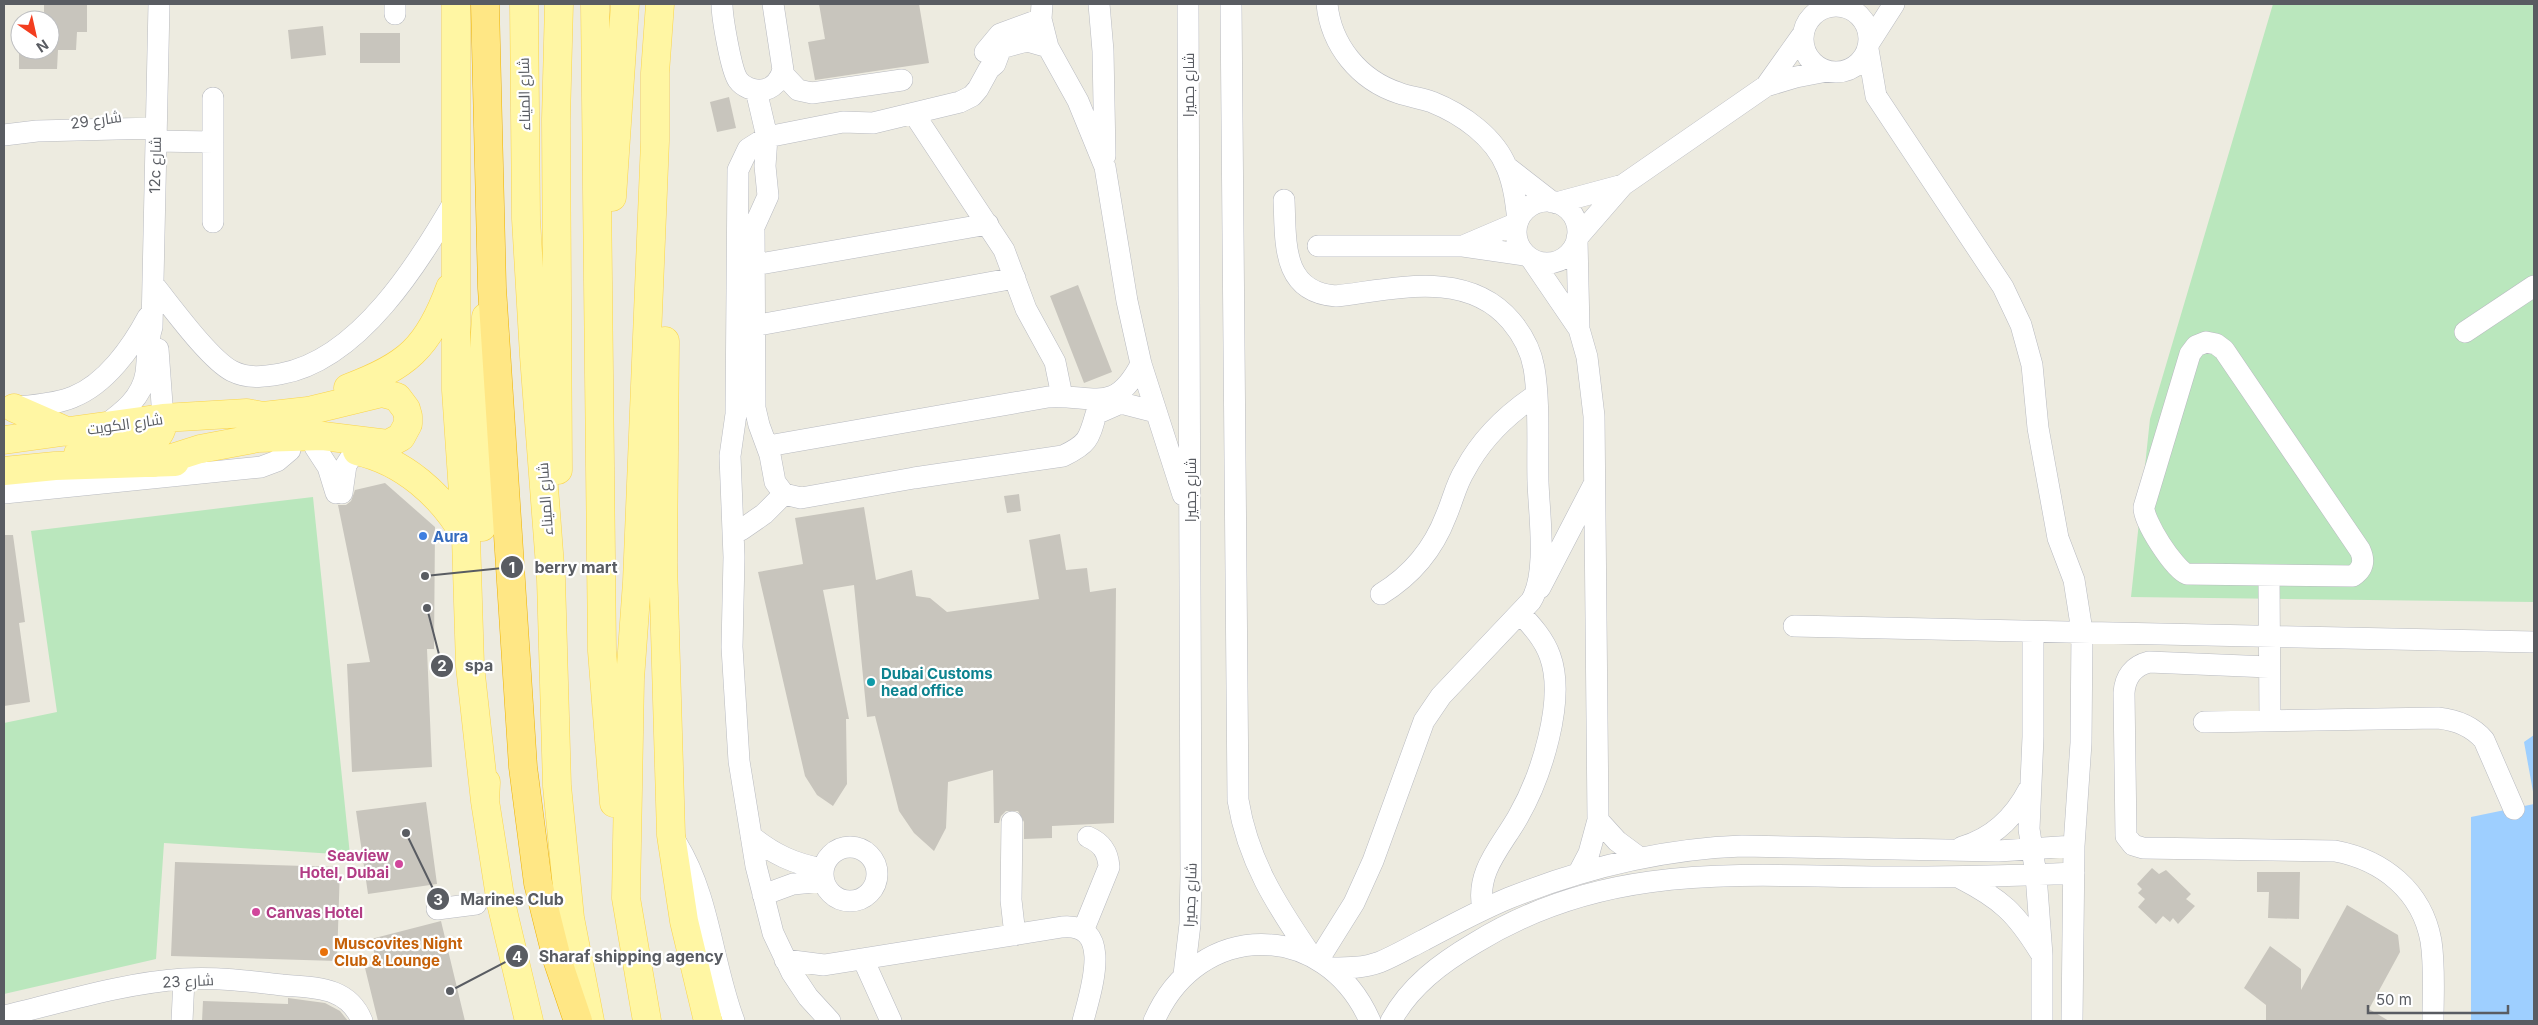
<svg xmlns="http://www.w3.org/2000/svg" width="2538" height="1025" viewBox="0 0 2538 1025" font-family="Inter,Cairo,sans-serif">
<style>
.green{fill:#bae7bd}
.water{fill:#9ecfff}
.building{fill:#c8c5bd}
.lines{fill:none;stroke-linecap:round;stroke-linejoin:round}
.minor-casing{stroke:#b8bac0;stroke-width:22}
.major-casing{stroke:#fad44c;stroke-width:29}
.highway-casing{stroke:#edb100;stroke-width:29}
.minor{stroke:#fff;stroke-width:21}
.major{stroke:#fff6a3;stroke-width:28}
.highway{stroke:#ffe785;stroke-width:28}
.shop-dot{fill:#3f7fe0;stroke:#fff;stroke-width:2}
.culture-dot{fill:#0f9aa8;stroke:#fff;stroke-width:2}
.hotel-dot{fill:#d1479c;stroke:#fff;stroke-width:2}
.food-dot{fill:#e8710a;stroke:#fff;stroke-width:2}
.labels{text-anchor:middle;dominant-baseline:central;stroke-width:4.5;stroke-linejoin:round;paint-order:stroke}
.street-label{font-size:15px;fill:#595c62;stroke:#fff}
.shop-label{font-size:15px;font-weight:bold;fill:#366cbe;stroke:#fff;text-anchor:start}
.culture-label{font-size:15px;font-weight:bold;fill:#0d838f;stroke:#fff;text-anchor:start}
.hotel-label{font-size:15px;font-weight:bold;fill:#b23c85;stroke:#fff;text-anchor:end}
.food-label{font-size:15px;font-weight:bold;fill:#c56008;stroke:#fff;text-anchor:start}
.leader{fill:none;stroke:#595c62;stroke-width:2}
.callout-dot{fill:#595c62;stroke:#fff;stroke-width:2}
.mark-label{font-size:15px;text-anchor:middle;font-weight:bold;fill:#fff}
.callout-label{font-size:16px;text-anchor:middle;font-weight:bold;fill:#595c62;stroke:#fff;stroke-width:4.5;stroke-linejoin:round;paint-order:stroke}
</style>
<rect width="100%" height="100%" fill="#edebe0"/>
<path class="green" d="M 2273,4 L 2534,4 L 2534,602 L 2131,597 L 2150,419 Z
M 313,497 L 350,855 L 164,843 L 156,959 L 4,994 L 4,723 L 57,712 L 31,531 Z"/>
<path class="water" d="M 2534,735 L 2534,797 L 2524,742 Z
M 2534,804 L 2534,1021 L 2471,1021 L 2471,817 Z"/>
<path class="building" d="M 44,4 L 87,4 L 87,32 L 77,32 L 76,50 L 58,50 L 57,69 L 19,69 L 19,50 L 50,50 L 50,20 L 44,20 Z
M 819,4 L 919,4 L 929,63 L 815,80 L 808,42 L 825,39 Z
M 323,26 L 326,55 L 291,59 L 288,30 Z
M 360,33 L 400,33 L 400,63 L 360,63 Z
M 729,97 L 736,128 L 717,132 L 710,102 Z
M 1078,285 L 1112,372 L 1084,383 L 1050,296 Z
M 385,483 L 435,527 L 434,649 L 427,649 L 432,767 L 352,772 L 347,664 L 370,662 L 338,505 L 346,505 L 351,501 L 355,490 Z
M 1019,494 L 1021,511 L 1007,513 L 1004,496 Z
M 864,507 L 876,580 L 912,570 L 916,596 L 930,598 L 947,612 L 1039,599 L 1029,540 L 1060,534 L 1066,570 L 1087,568 L 1090,592 L 1116,588 L 1114,823 L 1052,826 L 1052,838 L 1024,839 L 1024,822 L 1018,811 L 1006,811 L 1001,816 L 999,823 L 994,823 L 993,770 L 948,782 L 946,828 L 934,851 L 914,833 L 899,811 L 875,716 L 867,717 L 854,585 L 823,590 L 849,719 L 846,719 L 847,784 L 833,806 L 817,795 L 805,776 L 758,572 L 803,564 L 795,518 Z
M 4,535 L 13,535 L 25,622 L 19,623 L 30,702 L 4,706 Z
M 426,802 L 437,884 L 368,894 L 356,811 Z
M 175,862 L 340,867 L 337,961 L 171,956 Z
M 2152,868 L 2159,874 L 2166,870 L 2191,894 L 2186,899 L 2195,906 L 2178,924 L 2173,918 L 2170,922 L 2163,916 L 2156,924 L 2138,907 L 2145,899 L 2138,893 L 2142,889 L 2137,884 Z
M 2257,872 L 2300,872 L 2299,919 L 2268,918 L 2269,892 L 2257,892 Z
M 2347,905 L 2398,935 L 2400,952 L 2369,1009 L 2389,1021 L 2266,1021 L 2266,1005 L 2244,988 L 2270,946 L 2301,969 L 2301,990 Z
M 441,921 L 465,1021 L 378,1021 L 365,968 L 377,965 L 371,939 Z
M 288,998 L 325,1003 L 340,1011 L 348,1021 L 202,1021 L 203,1001 L 288,1004 Z"/>
<g class="lines">
<g class="minor-casing">
<path id="minor" d="M 395,4 L 395,14
M 722,4 C 722,17 731,70 738,80 C 743,87 753,91 762,90 C 773,89 780,80 783,70 L 773,4
M 1042,4 L 1041,19 L 1048,47 L 1078,101 L 1105,167 L 1127,301 L 1141,364 L 1183,495
M 1099,4 L 1103,51 L 1105,156
M 1231,4 L 1238,800 C 1248,861 1276,904 1310,954
M 1327,4 C 1331,45 1359,80 1399,93 C 1410,97 1421,98 1432,102 C 1462,114 1495,137 1507,168 C 1514,185 1516,203 1518,221
M1803 39a33 33 0 1 1 66 0a33 33 0 1 1-66 0Z
M 1869,43 L 1894,4
M 1868,49 L 1876,96 L 2003,287 L 2021,325 L 2032,365 L 2038,428 L 2058,538 L 2074,580 L 2082,631 L 2081,743 L 2074,846 L 2072,1021
M 985,52 L 1000,34 L 1041,19
M 782,73 L 798,90 L 812,93 L 902,80
M 1766,86 L 1796,77 L 1827,71
M 756,90 L 767,137 L 765,166 L 768,196 L 754,227 L 755,408 L 759,425 L 770,455 L 775,482 L 784,494 L 801,498 L 914,478 L 1063,456 C 1088,444 1089,439 1096,414 L 1121,403 L 1156,412
M 213,98 L 213,222
M 914,114 L 1004,250 L 1026,309 L 1055,362 L 1062,396
M 4,135 L 37,131 L 156,128
M 156,141 L 213,142
M 1507,167 L 1552,202
M 1284,200 C 1286,242 1281,292 1336,296 C 1395,289 1467,269 1511,321 C 1522,334 1531,351 1534,368 C 1540,403 1537,446 1538,482 C 1539,514 1548,574 1531,601 L 1441,696 L 1424,721 L 1373,861 L 1354,903 L 1319,959
M1516 232a31 31 0 1 1 62 0a31 31 0 1 1-62 0Z
M 1556,203 L 1623,185
M 1577,238 L 1623,185 L 1766,86 L 1803,34
M 1577,240 L 1579,329 L 1587,357 L 1594,416 L 1598,820 L 1589,853 L 1578,874
M 1318,246 L 1463,246 L 1525,255
M 1463,246 L 1517,223
M 1532,260 L 1579,329
M 754,265 L 988,224
M 153,284 C 171,306 209,359 232,371 C 248,379 263,377 280,374 C 360,360 419,262 457,197
M 742,328 L 1015,278
M 2465,332 L 2534,286
M 2206,342 L 2216,344 L 2224,350 L 2360,550 C 2365,561 2363,569 2353,576 L 2187,574 C 2174,569 2143,521 2144,507 L 2190,354 L 2196,346 Z
M 158,349 L 163,418
M 12,408 C 32,405 54,405 73,397 C 106,384 132,347 148,317
M 104,426 C 123,412 142,398 146,373 C 148,357 147,342 152,327 L 159,4
M 768,446 L 1048,397 C 1093,394 1114,416 1141,364
M 315,447 L 328,467 L 336,493
M 4,493 L 261,467 L 277,461 L 290,450
M 342,493 L 346,465 L 355,451
M 741,530 L 764,514 L 784,494
M 2269,576 L 2270,721
M 1540,588 L 1594,484
M 1381,594 C 1412,575 1433,550 1446,516 C 1453,500 1456,484 1465,470 C 1482,438 1506,415 1536,395
M 1794,626 L 2534,642
M 2033,632 L 2033,737 L 2029,829 L 2036,875 L 2042,955 L 2042,1021
M 2269,667 L 2149,662 C 2133,666 2125,677 2124,693 L 2126,836 L 2133,845 L 2143,848 L 2335,851 C 2383,860 2422,891 2431,941 C 2435,967 2433,995 2433,1021
M 2204,722 L 2438,718 C 2457,720 2472,726 2484,740 L 2514,809
M 1598,820 L 1617,841 L 1640,858
M 1012,822 L 1011,900 L 1015,935
M 751,836 C 773,854 794,864 823,869
M 677,844 C 710,898 712,963 734,1021
M823 874a27 27 0 1 1 54 0a27 27 0 1 1-54 0Z
M 1962,847 C 1993,838 2014,818 2029,789
M 1960,878 C 2001,899 2016,913 2040,952
M 763,895 L 793,884 L 823,881
M 437,909 L 476,904
M 1483,909 C 1475,872 1501,847 1518,817 C 1541,777 1566,700 1550,656 C 1544,639 1532,626 1520,613
M 1083,931 L 1109,867 C 1108,852 1102,843 1088,837
M 863,959 L 891,1021
M 785,960 L 824,965 L 1062,927 C 1115,922 1090,993 1083,1021
M 1331,968 C 1348,968 1364,968 1380,962 C 1395,956 1410,947 1424,940 C 1452,925 1480,910 1509,898 C 1584,868 1661,849 1742,846 L 1998,851 L 2074,846
M 1184,975 L 1190,924 L 1191,874 L 1188,4
M 4,1016 C 63,1002 123,983 183,979 C 216,977 249,981 282,985 C 315,988 348,986 362,1021
M 182,1021 L 184,979
M 830,1021 L 808,997 L 792,973 L 773,933 L 756,866 L 739,761 L 732,647 L 734,557 L 730,456 L 736,414 L 738,170 L 748,149 L 767,137 L 843,122 L 873,123 L 960,102 L 972,96 L 978,89 L 989,69 L 995,64 L 1001,48 L 1027,41 L 1048,47
M 1154,1021 C 1198,919 1325,919 1370,1021
M 1391,1021 C 1410,986 1441,963 1475,943 C 1608,861 1741,876 1889,877 C 1951,877 2012,876 2074,873"/>
</g>
<g class="major-casing">
<path id="major" d="M 456,4 L 456,390 L 466,537 L 470,666 L 485,801
M 524,4 L 526,219 L 534,356 L 551,579 L 557,786 L 570,918 L 590,1021
M 595,4 L 602,651 L 614,803
M 612,197 L 625,4
M 665,341 L 663,563 L 671,835 L 684,921 L 708,1021
M 348,388 C 407,366 428,348 450,288
M 14,408 L 69,432
M 4,440 L 163,418 L 247,413 L 263,416 L 308,411 L 382,393 L 397,397 L 406,409 L 408,416 L 408,424 L 401,437 L 388,444 L 323,436 L 258,438 L 200,449 L 156,463
M 357,451 C 403,461 442,495 465,536
M 78,454 C 98,445 142,448 154,439 C 161,434 163,426 163,418
M 558,470 L 556,119 L 559,4
M 4,471 L 55,466 L 175,462
M 482,527 L 481,396 L 486,317
M 486,782 L 485,801 L 501,903 L 529,1021
M 647,1021 L 626,898 L 630,679 L 637,582 L 655,141 L 655,73 L 660,4"/>
</g>
<g class="highway-casing">
<path id="highway" d="M 485,4 L 492,288 L 523,767 L 538,883 L 557,959 L 578,1021"/>
</g>
<use href="#minor" class="minor"/>
<use href="#major" class="major"/>
<use href="#highway" class="highway"/>
</g>
<circle class="shop-dot" cx="423" cy="536" r="5"/>
<circle class="culture-dot" cx="871" cy="682" r="5"/>
<g class="hotel-dot">
<circle cx="399" cy="864" r="5"/>
<circle cx="256" cy="912" r="5"/>
</g>
<circle class="food-dot" cx="324" cy="952" r="5"/>
<g class="labels">
<g class="street-label">
<text transform="translate(1188 85) rotate(-90)">شارع جميرا</text>
<text transform="translate(524 94) rotate(-91)">شارع الميناء</text>
<text transform="translate(96 120) rotate(-8)">شارع 29</text>
<text transform="translate(155 165) rotate(-89)">12c شارع</text>
<text transform="translate(125 424) rotate(-8)">شارع الكويت</text>
<text transform="translate(1190 490) rotate(-90)">شارع جميرا</text>
<text transform="translate(545 499) rotate(-94)">شارع الميناء</text>
<text transform="translate(1190 895) rotate(-88)">شارع جميرا</text>
<text transform="translate(188 981) rotate(-3)">شارع 23</text>
</g>
<g class="shop-label">
<text x="433" y="536">Aura</text>
</g>
<g class="culture-label">
<text x="881" y="673">Dubai Customs<tspan x="881" dy="17">head office</tspan></text>
</g>
<g class="hotel-label">
<text x="389" y="855">Seaview<tspan x="389" dy="17">Hotel, Dubai</tspan></text>
<text x="266" y="912" text-anchor="start">Canvas Hotel</text>
</g>
<g class="food-label">
<text x="334" y="943">Muscovites Night<tspan x="334" dy="17">Club &amp; Lounge</tspan></text>
</g>
</g>
<path class="leader" d="M425 576L512 567M427 608L442 666M406 833L438 899M450 991L517 956"/>
<g class="callout-dot">
<circle cx="425" cy="576" r="5"/>
<circle cx="427" cy="608" r="5"/>
<circle cx="406" cy="833" r="5"/>
<circle cx="450" cy="991" r="5"/>
<circle cx="512" cy="567" r="12"/>
<circle cx="442" cy="666" r="12"/>
<circle cx="438" cy="899" r="12"/>
<circle cx="517" cy="956" r="12"/>
</g>
<g class="mark-label">
<text x="512" y="573">1</text>
<text x="442" y="671">2</text>
<text x="438" y="905">3</text>
<text x="517" y="962">4</text>
</g>
<g class="callout-label">
<text x="576" y="573">berry mart</text>
<text x="479" y="671">spa</text>
<text x="512" y="905">Marines Club</text>
<text x="631" y="962">Sharaf shipping agency</text>
</g>
<rect width="2538" height="1025" fill="none" stroke="#595c62" stroke-width="10"/>
<g transform="translate(35 35) rotate(146)"><circle r="24" fill="#ffffff" stroke="#bdbec0"/>
<path d="M0-4L9 19L0 12L-9 19Z" fill="#f33d1f"/>
<text y="-8" font-size="14" font-weight="bold" text-anchor="middle" fill="#595c62">N</text>
</g>
<path d="M2368 1005v8h140v-8" fill="none" stroke="#595c62" stroke-width="2.5"/>
<text x="2376" y="1005" font-size="15" fill="#595c62" stroke="#ffffff" stroke-width="4" paint-order="stroke">50 m</text>
</svg>
